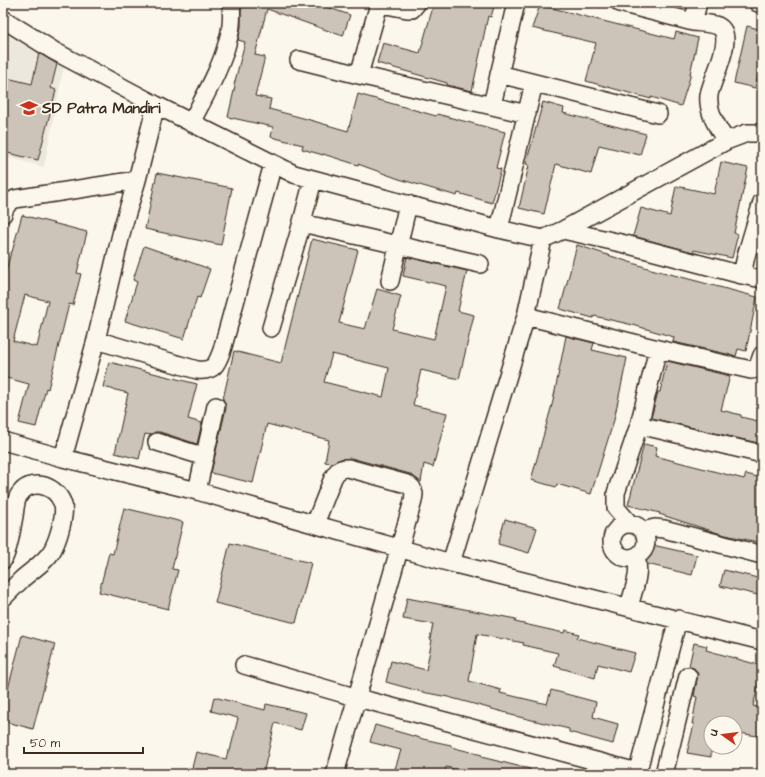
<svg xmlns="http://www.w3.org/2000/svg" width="765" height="777" viewBox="0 0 765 777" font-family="'Architects Daughter',sans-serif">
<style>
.built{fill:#ede8dd}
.building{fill:#ccc4b9;stroke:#3b2a1e;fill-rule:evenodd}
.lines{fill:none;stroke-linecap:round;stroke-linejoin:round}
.minor-casing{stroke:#3b2a1e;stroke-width:20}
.minor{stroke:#fbf7ec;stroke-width:17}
.labels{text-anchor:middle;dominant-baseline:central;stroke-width:3.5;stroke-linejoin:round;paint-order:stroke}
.poi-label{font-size:15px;font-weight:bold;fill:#3b2a1e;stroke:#fbf7ec;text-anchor:start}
</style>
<rect width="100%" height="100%" fill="#fbf7ec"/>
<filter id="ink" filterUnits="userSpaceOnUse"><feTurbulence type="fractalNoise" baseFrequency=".025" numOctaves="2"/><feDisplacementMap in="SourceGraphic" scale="8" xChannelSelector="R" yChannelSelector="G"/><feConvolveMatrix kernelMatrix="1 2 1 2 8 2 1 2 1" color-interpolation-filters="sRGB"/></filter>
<g filter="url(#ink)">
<path class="built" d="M 3,30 L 24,44 L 54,54 L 65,60 L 44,167 L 3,156 Z"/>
<path class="building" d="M 244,3 L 315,3 L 350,15 L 343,36 L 267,9 L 255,55 L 265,57 L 255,96 L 271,99 L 269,109 L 303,118 L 348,131 L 358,94 L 436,116 L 437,114 L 505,132 L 496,168 L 501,169 L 492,203 L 458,193 L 457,196 L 399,179 L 358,164 L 358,165 L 323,154 L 323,155 L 302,149 L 303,145 L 271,137 L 273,127 L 228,117 L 235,86 L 234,85 L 245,42 L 238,40 L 241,27 L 241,11 Z
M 434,3 L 495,3 L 491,17 L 488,16 L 472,91 L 447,85 L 447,83 L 377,63 L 383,43 L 420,53 Z
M 540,5 L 674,39 L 676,32 L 698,38 L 690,74 L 691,74 L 681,106 L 651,97 L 651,99 L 586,81 L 596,43 L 532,28 Z
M 747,26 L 762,30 L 762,56 L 755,88 L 734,83 Z
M 39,53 L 57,64 L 51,88 L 56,90 L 38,160 L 3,152 L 3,77 L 32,84 Z
M 543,102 L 564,108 L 563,113 L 646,134 L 640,155 L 599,145 L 591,174 L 556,164 L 544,214 L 519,208 L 529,165 L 526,164 Z
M 721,162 L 748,168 L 734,233 L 738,234 L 732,258 L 694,250 L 693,252 L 633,236 L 641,208 L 670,216 L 676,186 L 714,194 Z
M 157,173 L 232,188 L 221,245 L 145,229 Z
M 22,215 L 87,232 L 77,273 L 81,274 L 73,305 L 69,304 L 48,389 L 46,388 L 36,427 L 19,423 L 29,384 L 3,377 L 3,282 L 11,252 L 12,252 ZM 25,295 L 48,301 L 37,347 L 13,341 Z
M 312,239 L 358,250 L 339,323 L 365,329 L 377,289 L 401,296 L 392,329 L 434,339 L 446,286 L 403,276 L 407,257 L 467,271 L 458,311 L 474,315 L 459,379 L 421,370 L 413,405 L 447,413 L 433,467 L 424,464 L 421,482 L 410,474 L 351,458 L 341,459 L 332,463 L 325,462 L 329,440 L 267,424 L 253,483 L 211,473 L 226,408 L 225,403 L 223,399 L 234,351 L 281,363 ZM 332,354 L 389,368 L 383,397 L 324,382 Z
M 577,245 L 651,269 L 757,297 L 746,351 L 738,349 L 736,356 L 673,342 L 674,337 L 633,325 L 594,316 L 593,318 L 560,309 Z
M 144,246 L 210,269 L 200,298 L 197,297 L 184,339 L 125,321 L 137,282 L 133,280 Z
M 566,336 L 594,343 L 592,350 L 627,358 L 614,420 L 591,494 L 557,484 L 556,487 L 531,480 L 553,401 Z
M 667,361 L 730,376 L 721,410 L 741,415 L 741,417 L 762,422 L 762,444 L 651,418 L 658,392 L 660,392 Z
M 109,362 L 197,384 L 188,419 L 202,423 L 197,444 L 160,432 L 155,432 L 150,435 L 145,434 L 139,459 L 115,453 L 128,393 L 103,387 Z
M 644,444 L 657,447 L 655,456 L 744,479 L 746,474 L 762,478 L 762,543 L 721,534 L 659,514 L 660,513 L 628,505 Z
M 124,508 L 183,522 L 172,569 L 178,570 L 168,609 L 99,592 L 109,553 L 113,554 Z
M 505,519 L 537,528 L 529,553 L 498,544 Z
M 230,543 L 311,563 L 296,623 L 215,603 Z
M 648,544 L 697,555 L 692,575 L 647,564 L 645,554 Z
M 724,570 L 762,579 L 762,596 L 720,586 Z
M 407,598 L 516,619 L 515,622 L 564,633 L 565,630 L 579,634 L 577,638 L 635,653 L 629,672 L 598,664 L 595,678 L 554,666 L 558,653 L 523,645 L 524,643 L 477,634 L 469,681 L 501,690 L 500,693 L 547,704 L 551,690 L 596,702 L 593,717 L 618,724 L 613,744 L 569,732 L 569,729 L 507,714 L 507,713 L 448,697 L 422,692 L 386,682 L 391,661 L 426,670 L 432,640 L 430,639 L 433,624 L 403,619 Z
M 22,635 L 55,644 L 33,729 L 3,721 L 3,708 Z
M 694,643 L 707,646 L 706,650 L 762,666 L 762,672 L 753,706 L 762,708 L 762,737 L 735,732 L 735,723 L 711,723 L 711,757 L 687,753 L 694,724 L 692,724 L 697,697 L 694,696 L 698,674 L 695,669 L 689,666 Z
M 214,697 L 265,710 L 266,704 L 306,713 L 301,730 L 275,723 L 263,774 L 201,774 L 191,772 L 196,752 L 226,759 L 228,751 L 230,751 L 238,718 L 211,711 Z
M 375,725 L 423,739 L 451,745 L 451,747 L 482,755 L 481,757 L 530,769 L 530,774 L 474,774 L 446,767 L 445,774 L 413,774 L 395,769 L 401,750 L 370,742 Z"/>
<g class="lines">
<g class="minor-casing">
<path id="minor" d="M 376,3 L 407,9 L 412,9 L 417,3
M 620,3 L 693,22
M 698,3 L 693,22 C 701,23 711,23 718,26 C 737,36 711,80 709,95 C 707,112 718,128 726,141
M 758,3 L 762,4
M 379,4 L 359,75 L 527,114
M 3,19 L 54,51 L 156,105 L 294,174 L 499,229 L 543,239
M 299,60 L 359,75
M 499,74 L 658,114
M 492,105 L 516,3
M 191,123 C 204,97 221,69 228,40 C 232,28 232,15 231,3
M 762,202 L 746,256 L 742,275 L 762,279
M 3,214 C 5,207 7,203 15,199 L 137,180
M 302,223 L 480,264
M 499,229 L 534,83
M 563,230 L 625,244 L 742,275
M 390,281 L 408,204
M 526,316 L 658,349
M 271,328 L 299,233 L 313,180
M 96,340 L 197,370 C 214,372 217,364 222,350 L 273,164
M 639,425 L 762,454
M 3,441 L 63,458 L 197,491 L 451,563 L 762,641
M 157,442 L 205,457
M 63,458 L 96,340 L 123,226 L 137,180 L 156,105
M 197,491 L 216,406
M 315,524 L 333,478 C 337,471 339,468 348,468 L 407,484 L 412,488 L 414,494 L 413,501 L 335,774
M 630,524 L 616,508 L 616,493 L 639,425 L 658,349 L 751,370 L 757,369 L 762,355
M612 541a17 17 0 1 1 34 0a17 17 0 1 1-34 0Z
M 643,531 L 655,528 L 664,529 L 762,555
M 3,560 C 10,546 11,531 14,516 C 15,510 15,501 19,495 C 30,478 54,484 62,502 C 67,512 58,539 53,549 C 47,561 32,570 22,579 C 16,585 9,592 3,598
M 451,563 L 526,316 L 543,239 L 563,230 L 726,141 L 747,133 L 762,133
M 629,607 C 633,591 641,573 636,557
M 244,665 L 358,698 L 637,772
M 637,774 L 678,619
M 664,774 L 688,676"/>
</g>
<use href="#minor" class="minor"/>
</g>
</g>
<defs>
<g id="school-bare" transform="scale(1.38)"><path d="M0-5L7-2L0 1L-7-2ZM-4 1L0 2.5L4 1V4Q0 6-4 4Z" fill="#c8321e" stroke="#fbf7ec" stroke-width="2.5" paint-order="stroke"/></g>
</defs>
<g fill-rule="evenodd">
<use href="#school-bare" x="29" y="108"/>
</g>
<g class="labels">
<g class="poi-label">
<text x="42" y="108">SD Patra Mandiri</text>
</g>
</g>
<rect width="765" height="777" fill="none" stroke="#fbf7ec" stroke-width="16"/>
<rect x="8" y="8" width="749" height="761" fill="none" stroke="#3b2a1e" stroke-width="1.5" filter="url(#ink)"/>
<g transform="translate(723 735) rotate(284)"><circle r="19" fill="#fbf7ec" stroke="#aea59a"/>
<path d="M0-3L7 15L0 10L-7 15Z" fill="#c8321e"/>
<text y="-6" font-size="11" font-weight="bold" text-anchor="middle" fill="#3b2a1e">U</text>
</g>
<path d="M24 747v6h119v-6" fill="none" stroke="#3b2a1e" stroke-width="2"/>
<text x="30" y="747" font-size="12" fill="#3b2a1e" stroke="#fbf7ec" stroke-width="3" paint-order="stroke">50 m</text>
</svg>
